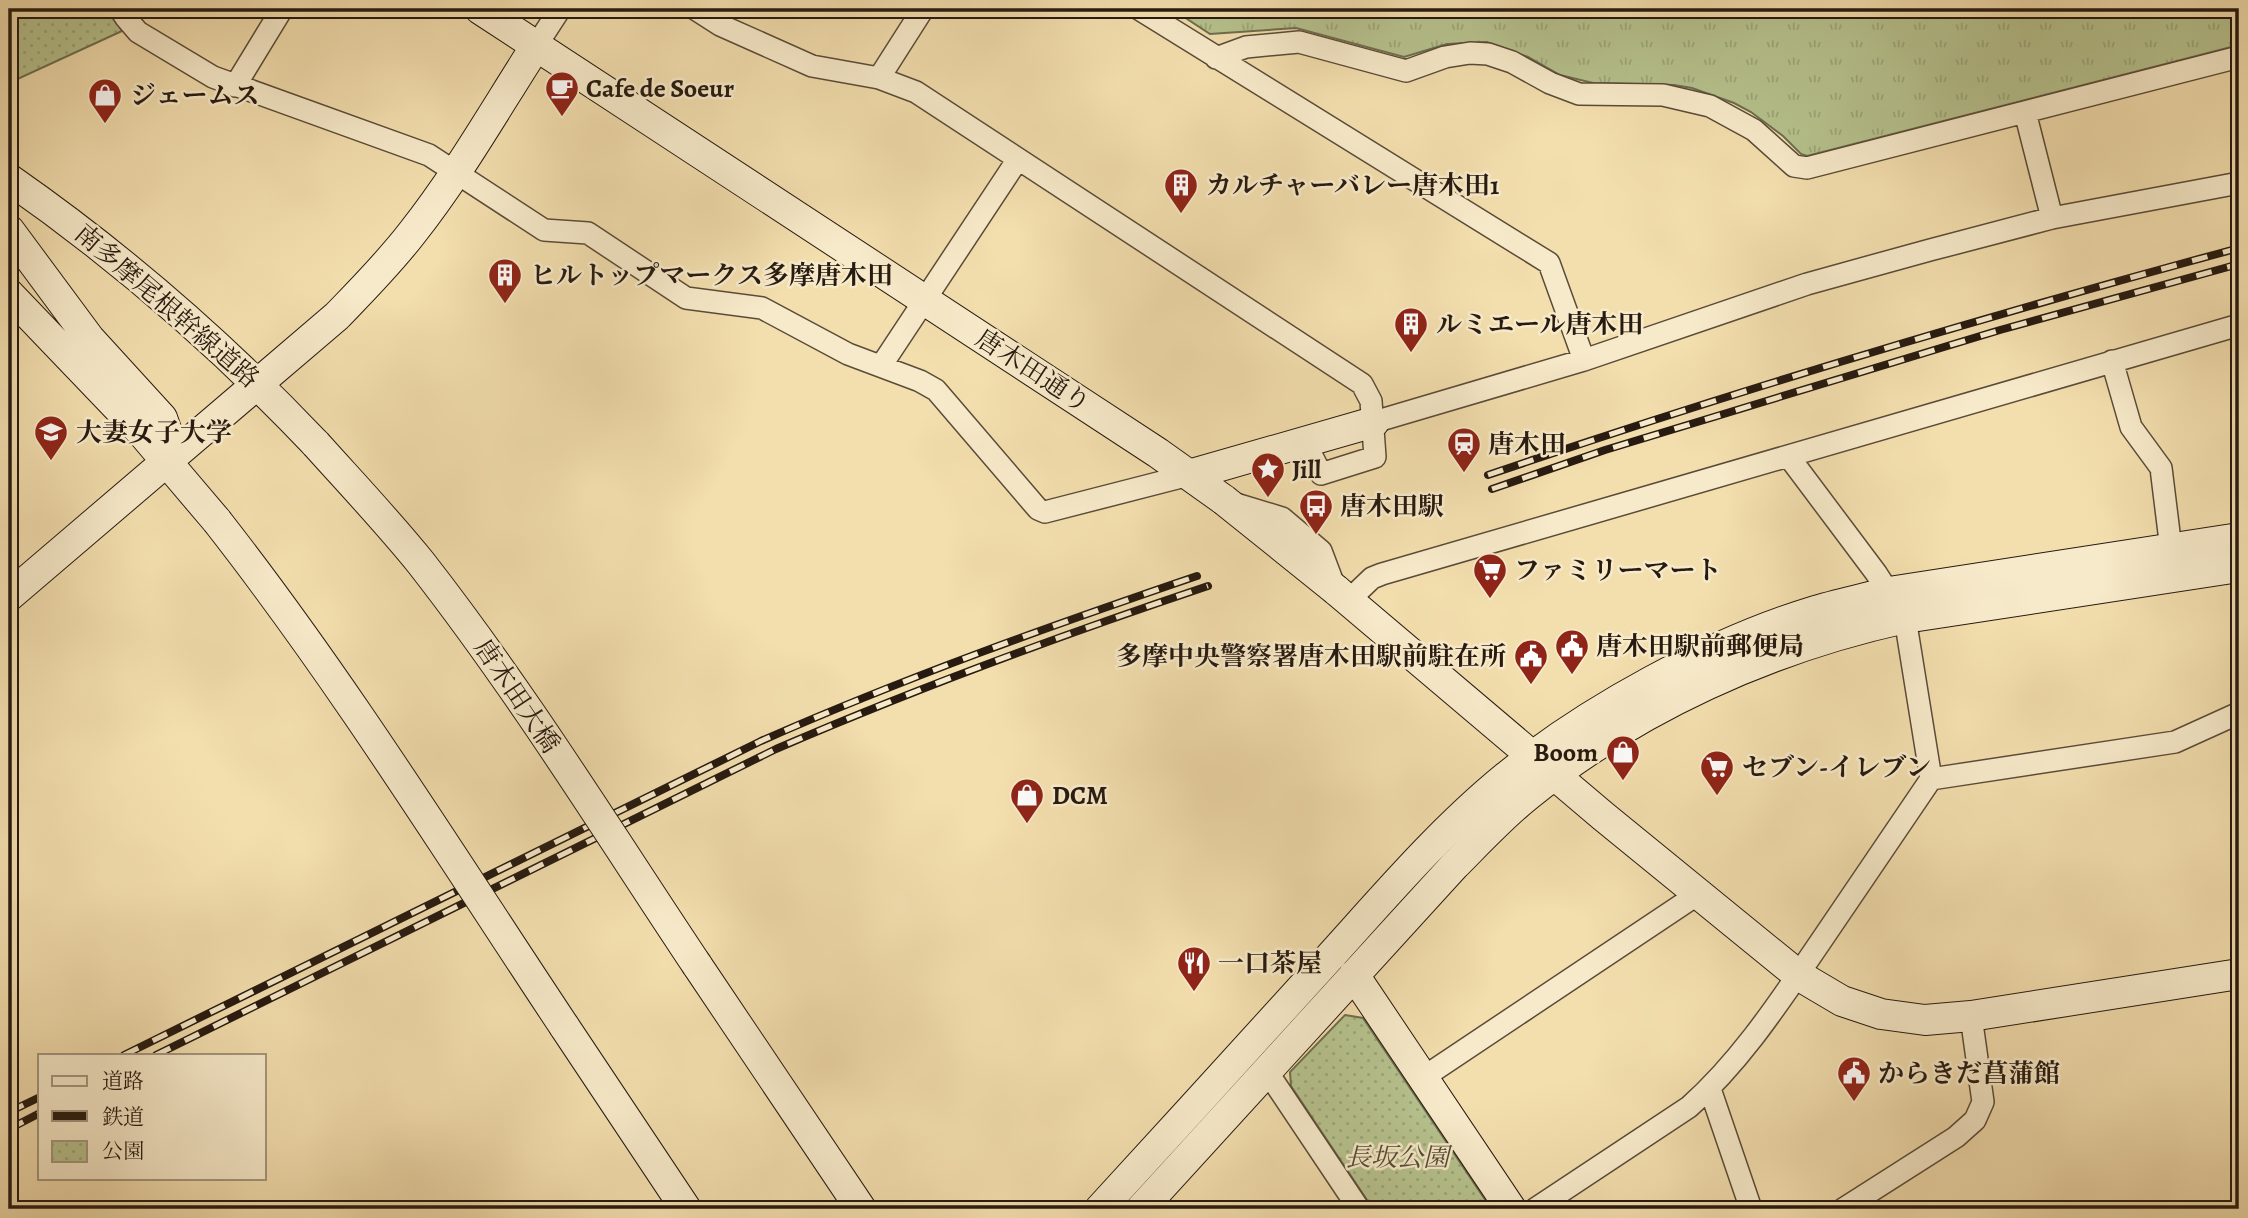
<svg xmlns="http://www.w3.org/2000/svg" width="2248" height="1218" viewBox="0 0 2248 1218" font-family="Alegreya,'Noto Serif JP',serif">
<style>
.grass{fill:url(#grass-tufts);stroke:#6e6e4f;stroke-width:2}
.park{fill:url(#park-dots);stroke:#6e6e4f;stroke-width:2}
.lines{fill:none;stroke-linecap:round;stroke-linejoin:round}
.street-casing{stroke:#5a4b38;stroke-width:24}
.secondary-casing{stroke:#271a10;stroke-width:32}
.street{stroke:#f7eaca;stroke-width:21}
.secondary{stroke:#f7eaca;stroke-width:30}
.rail-casing{stroke:#271a10;stroke-width:8}
.rail{stroke:#f7eaca;stroke-width:5;stroke-dasharray:16;stroke-linecap:butt}
.street-bridge-casing{stroke:#5a4b38;stroke-width:24;stroke-linecap:butt}
.secondary-bridge-casing{stroke:#271a10;stroke-width:32;stroke-linecap:butt}
.street-bridge{stroke:#f7eaca;stroke-width:21}
.secondary-bridge{stroke:#f7eaca;stroke-width:30}
.labels{text-anchor:middle;dominant-baseline:central;stroke-width:5;stroke-linejoin:round;paint-order:stroke}
.poi-label{font-size:26px;font-weight:bold;fill:#271a10;stroke:#f7eaca;text-anchor:start}
.street-label{font-size:26px;fill:#271a10;stroke:#f7eaca}
.park-label{font-size:26px;font-style:italic;fill:#524c36;stroke:#f7eaca}
</style>
<defs>
<pattern id="grass-tufts" width="24" height="20" patternUnits="userSpaceOnUse" patternTransform="scale(1.75)"><rect width="24" height="20" fill="#b6c28e"/><path d="M3 7l-1-3M5 7V3M7 7l1-3M15 17l-1-3M17 17v-4M19 17l1-3" fill="none" stroke="#9ca679"/></pattern>
<pattern id="park-dots" width="8" height="8" patternUnits="userSpaceOnUse" patternTransform="scale(1.75)"><rect width="8" height="8" fill="#b6c28e"/><path d="M2 2h.1M6 6h.1" fill="none" stroke="#9ca679" stroke-width="1.8" stroke-linecap="round"/></pattern>
</defs>
<rect width="100%" height="100%" fill="#f3deae"/>
<filter id="stains"><feTurbulence type="fractalNoise" baseFrequency=".00286" numOctaves="4"/><feColorMatrix values="0 0 0 0 .2 0 0 0 0 .09 0 0 0 0 .02 0 0 0 .5 -.17"/></filter>
<radialGradient id="worn" r=".72"><stop offset=".6" stop-color="#630" stop-opacity="0"/><stop offset="1" stop-color="#630" stop-opacity=".3"/></radialGradient>
<path class="grass" d="M 1172,9 L 2239,9 L 2239,45 L 1807,156 L 1801,154 L 1783,136 L 1751,112 L 1734,103 L 1692,88 L 1674,85 L 1593,83 L 1560,75 L 1528,57 L 1487,42 L 1447,44 L 1404,57 L 1296,28 L 1210,34 Z"/>
<path class="park" d="M 9,9 L 109,9 L 122,31 L 9,83 Z
M 1345,1015 L 1363,1018 L 1490,1207 L 1490,1209 L 1373,1209 L 1291,1086 L 1290,1072 Z"/>
<g class="lines">
<g class="street-casing">
<path id="street" d="M 120,9 L 126,18 L 138,32 L 213,77 L 429,155 L 544,230 L 588,233 L 686,298 L 762,308 L 848,354 L 920,381 L 936,390 L 1038,509 L 1045,512 L 1189,475
M 695,9 L 720,25 L 812,66 L 879,78 L 916,92 L 1362,384 L 1371,401 L 1375,457 L 1321,474 L 1305,442
M 1139,9 L 1549,263 L 1584,360
M 536,46 L 560,9
M 1216,58 L 1246,47 L 1299,42 L 1406,71 L 1445,57 L 1470,53 L 1488,54 L 1512,62 L 1550,83 L 1579,94 L 1663,95 L 1710,106 L 1754,130 L 1794,166 L 1807,168 L 2239,57
M 879,78 L 923,9
M 235,86 L 282,9
M 2025,112 L 2052,218
M 2112,361 L 2131,427 L 2161,468 L 2171,549
M 881,366 L 1018,159
M 1374,422 L 1584,360 L 1807,284 L 1930,250 L 2052,218 L 2239,183
M 1789,457 L 1876,573 L 1905,618 L 1931,779
M 1349,600 L 1372,578 L 1382,574 L 2239,325
M 1266,1070 L 1359,1209
M 1424,1077 L 1698,894
M 1710,1089 L 1751,1209
M 1535,1209 L 1689,1107 C 1741,1061 1780,1001 1819,944 C 1856,889 1894,834 1931,779 L 2175,742 L 2239,713
M 1843,1209 L 1956,1137 L 1975,1120 L 1983,1102 L 1971,1016"/>
</g>
<g class="secondary-casing">
<path id="secondary" d="M 480,9 L 1158,453 L 1224,500
M 9,179 C 121,257 222,345 316,444
M 9,230 L 89,338 L 162,418 L 170,441 L 167,461
M 9,294 L 144,435 L 217,521
M 1189,475 L 1374,422
M 1336,590 L 1603,816 L 1798,975 L 1842,1001 L 1881,1014 L 1925,1020 L 1971,1016 L 2239,974
M 9,596 L 337,316 C 363,289 389,263 412,233 C 458,175 496,108 536,46
M 697,965 L 861,1209
M 1354,975 L 1511,1209
M 564,1026 L 686,1209
M 1100,1209 C 1176,1126 1253,1042 1328,959 C 1385,896 1441,830 1506,777 C 1588,710 1711,643 1812,612 C 1838,604 1864,599 1889,592 L 2239,538
M 1141,1209 L 1454,866 C 1478,842 1501,817 1527,796 C 1637,707 1769,648 1905,618 L 2239,567"/>
</g>
<use href="#street" class="street"/>
<use href="#secondary" class="secondary"/>
<g class="rail-casing">
<path id="rail" d="M 1488,475 C 1735,391 1987,316 2239,248
M 1492,489 L 1605,450 L 2000,330 L 2239,264
M 124,1055 L 761,741 C 904,678 1050,626 1197,576
M 156,1055 L 776,749 C 917,688 1062,635 1208,586
M 9,1112 L 40,1097
M 9,1129 L 40,1113"/>
</g>
<use href="#rail" class="rail"/>
<g class="street-bridge-casing">
<path id="street-bridge" d="M 1236,504 L 1282,518 L 1321,551 L 1335,588"/>
</g>
<g class="secondary-bridge-casing">
<path id="secondary-bridge" d="M 316,444 C 351,483 388,522 421,563 C 521,691 607,830 697,965
M 1224,500 L 1336,590
M 217,521 C 343,682 451,856 564,1026"/>
</g>
<use href="#street-bridge" class="street-bridge"/>
<use href="#secondary-bridge" class="secondary-bridge"/>
</g>
<defs>
<g id="cafe-pin" transform="scale(1.75)"><path d="M0 17L-7.5 6A9.5 9.5 0 1 1 7.5 6Z" fill="#8f2418" stroke="#f7eaca"/><path d="M-5.5-4.5H6V0H3Q3 3.5 0 3.5H-2.5Q-5.5 3.5-5.5 0ZM3-3.2v2h1.7v-2ZM-6 4.5H4V6H-6Z" fill="#fff"/></g>
<g id="shop-pin" transform="scale(1.75)"><path d="M0 17L-7.5 6A9.5 9.5 0 1 1 7.5 6Z" fill="#8f2418" stroke="#f7eaca"/><path d="M-5-2.5h2.3a2.7 3.5 0 0 1 5.4 0H5L5.5 6h-11ZM-1.5-2.5h3a1.5 2.3 0 0 0-3 0Z" fill="#fff"/></g>
<g id="building-pin" transform="scale(1.75)"><path d="M0 17L-7.5 6A9.5 9.5 0 1 1 7.5 6Z" fill="#8f2418" stroke="#f7eaca"/><path d="M-4-6H4V6H1V3H-1V6H-4ZM-2.5-4.3h1.7v1.8h-1.7ZM.8-4.3h1.7v1.8H.8ZM-2.5-1h1.7V.8h-1.7ZM.8-1h1.7V.8H.8Z" fill="#fff"/></g>
<g id="university-pin" transform="scale(1.75)"><path d="M0 17L-7.5 6A9.5 9.5 0 1 1 7.5 6Z" fill="#8f2418" stroke="#f7eaca"/><path d="M0-5L7-2L0 1L-7-2ZM-4 1L0 2.5L4 1V4Q0 6-4 4Z" fill="#fff"/></g>
<g id="station-pin" transform="scale(1.75)"><path d="M0 17L-7.5 6A9.5 9.5 0 1 1 7.5 6Z" fill="#8f2418" stroke="#f7eaca"/><path d="M-3-6H3Q5-6 5-4V2Q5 4 3 4L4.5 6H3L1.5 4h-3L-3 6H-4.5L-3 4Q-5 4-5 2V-4Q-5-6-3-6ZM-3.5-4v3h7v-3ZM-3.5 1v1.5H-2V1ZM2 1v1.5H3.5V1Z" fill="#fff"/></g>
<g id="sight-pin" transform="scale(1.75)"><path d="M0 17L-7.5 6A9.5 9.5 0 1 1 7.5 6Z" fill="#8f2418" stroke="#f7eaca"/><path d="M0-6L1.8-2.2L6-1.7L2.9 1.2L3.7 5.4L0 3.3L-3.7 5.4L-2.9 1.2L-6-1.7L-1.8-2.2Z" fill="#fff"/></g>
<g id="bus-pin" transform="scale(1.75)"><path d="M0 17L-7.5 6A9.5 9.5 0 1 1 7.5 6Z" fill="#8f2418" stroke="#f7eaca"/><path d="M-5-6H5V4H4V6H2V4H-2V6H-4V4H-5ZM-3.5-4V0h7V-4ZM-3.5 1.2v1.5H-2V1.2ZM2 1.2v1.5H3.5V1.2Z" fill="#fff"/></g>
<g id="supermarket-pin" transform="scale(1.75)"><path d="M0 17L-7.5 6A9.5 9.5 0 1 1 7.5 6Z" fill="#8f2418" stroke="#f7eaca"/><path d="M-6-5.5h2.5l.6 2H6L4.5 2H-2.5L-4.4-4H-6ZM-1.5 3.2a1.3 1.3 0 1 0 .1 0ZM3 3.2a1.3 1.3 0 1 0 .1 0Z" fill="#fff"/></g>
<g id="civic-pin" transform="scale(1.75)"><path d="M0 17L-7.5 6A9.5 9.5 0 1 1 7.5 6Z" fill="#8f2418" stroke="#f7eaca"/><path d="M-.6-6.5H3V-4.5H.6V-3L4-1V1h2V6H-6V1h2V-1L-.6-3ZM-1.2 2.5V6h2.4V2.5Z" fill="#fff"/></g>
<g id="restaurant-pin" transform="scale(1.75)"><path d="M0 17L-7.5 6A9.5 9.5 0 1 1 7.5 6Z" fill="#8f2418" stroke="#f7eaca"/><path d="M-5-6h1v4h1v-4h1v4h1v-4h1v5L-1.5 .5V6h-2V.5L-5-1ZM5-6V6H3V1.5H1.5Q1.5-4 5-6Z" fill="#fff"/></g>
</defs>
<g fill-rule="evenodd">
<use href="#cafe-pin" x="562" y="88"/>
<use href="#shop-pin" x="105" y="95"/>
<use href="#building-pin" x="1181" y="185"/>
<use href="#building-pin" x="505" y="275"/>
<use href="#building-pin" x="1411" y="324"/>
<use href="#university-pin" x="51" y="432"/>
<use href="#station-pin" x="1464" y="444"/>
<use href="#sight-pin" x="1268" y="469"/>
<use href="#bus-pin" x="1316" y="506"/>
<use href="#supermarket-pin" x="1490" y="570"/>
<use href="#civic-pin" x="1572" y="646"/>
<use href="#civic-pin" x="1531" y="656"/>
<use href="#shop-pin" x="1623" y="752"/>
<use href="#supermarket-pin" x="1717" y="767"/>
<use href="#shop-pin" x="1027" y="795"/>
<use href="#restaurant-pin" x="1194" y="963"/>
<use href="#civic-pin" x="1854" y="1073"/>
</g>
<g class="labels">
<g class="poi-label">
<text x="586" y="88">Cafe de Soeur</text>
<text x="130" y="95">ジェームス</text>
<text x="1206" y="185">カルチャーバレー唐木田1</text>
<text x="530" y="275">ヒルトップマークス多摩唐木田</text>
<text x="1436" y="324">ルミエール唐木田</text>
<text x="76" y="432">大妻女子大学</text>
<text x="1488" y="444">唐木田</text>
<text x="1292" y="469">Jill</text>
<text x="1340" y="506">唐木田駅</text>
<text x="1514" y="570">ファミリーマート</text>
<text x="1596" y="646">唐木田駅前郵便局</text>
<text x="1506" y="656" text-anchor="end">多摩中央警察署唐木田駅前駐在所</text>
<text x="1598" y="752" text-anchor="end">Boom</text>
<text x="1742" y="767">セブン-イレブン</text>
<text x="1052" y="795">DCM</text>
<text x="1218" y="963">一口茶屋</text>
<text x="1878" y="1073">からきだ菖蒲館</text>
</g>
<g class="street-label">
<text transform="translate(167 306) rotate(41)">南多摩尾根幹線道路</text>
<text transform="translate(1033 371) rotate(33)">唐木田通り</text>
<text transform="translate(517 696) rotate(56)">唐木田大橋</text>
</g>
<g class="park-label">
<text x="1397" y="1157">長坂公園</text>
</g>
</g>
<rect width="2248" height="1218" fill="none" stroke="#f3deae" stroke-width="35"/>
<rect x="10" y="10" width="2227" height="1197" fill="none" stroke="#271a10" stroke-width="3.5"/>
<rect x="18" y="18" width="2213" height="1183" fill="none" stroke="#271a10" stroke-width="2"/>
<rect x="38" y="1054" width="228" height="126" fill="#f7eaca" stroke="#a49780" stroke-width="2"/>
<rect x="52" y="1076" width="35" height="10" fill="#f7eaca" stroke="#a49780" stroke-width="2"/>
<text x="102" y="1088" font-size="21" fill="#271a10">道路</text>
<rect x="52" y="1111" width="35" height="10" fill="#271a10" stroke="#a49780" stroke-width="2"/>
<text x="102" y="1124" font-size="21" fill="#271a10">鉄道</text>
<rect x="52" y="1141" width="35" height="21" fill="url(#park-dots)" stroke="#a49780" stroke-width="2"/>
<text x="102" y="1158" font-size="21" fill="#271a10">公園</text>
<rect width="100%" height="100%" filter="url(#stains)"/>
<rect width="100%" height="100%" fill="url(#worn)"/>
</svg>
